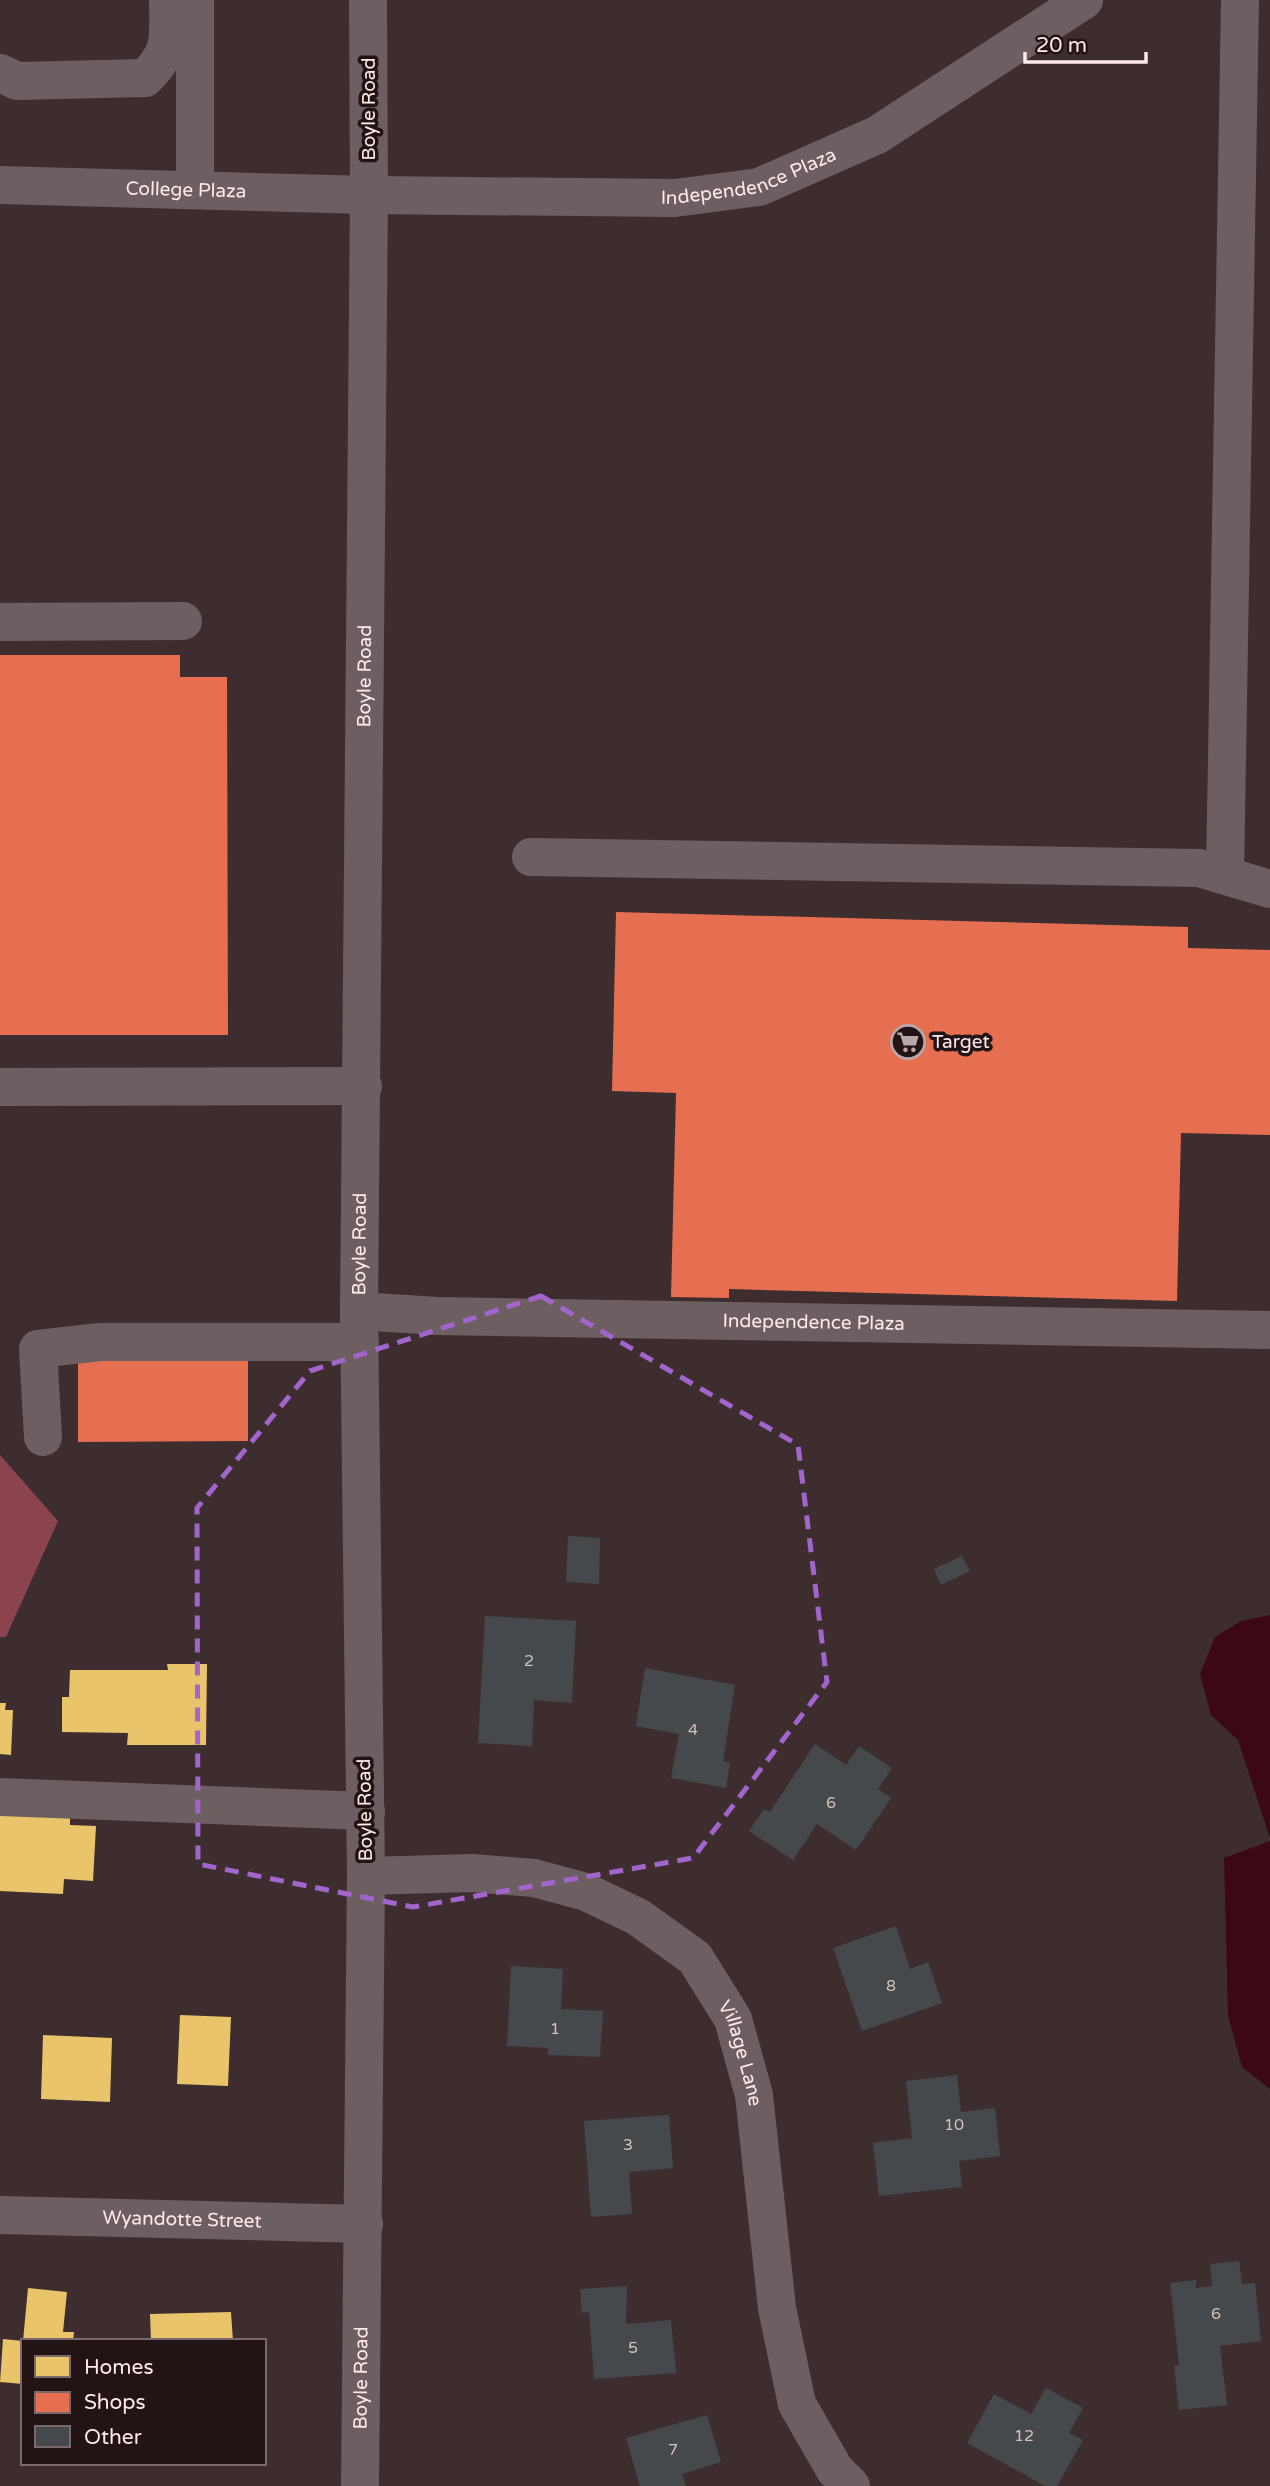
<svg xmlns="http://www.w3.org/2000/svg" width="1270" height="2486" viewBox="0 0 1270 2486" font-family="'Varela Round',sans-serif">
<style>
.forest{fill:#8a434f}
.water{fill:#3c0816}
.homes{fill:#e9c46a}
.shops{fill:#e76f51}
.building{fill:#46494b}
.lines{fill:none;stroke-linecap:round;stroke-linejoin:round}
.minor{stroke:#6d5f61;stroke-width:38}
.marked{fill:none;stroke:#a265cc;stroke-width:5;stroke-dasharray:14 9;stroke-linejoin:round}
.labels{text-anchor:middle;dominant-baseline:central;stroke-width:7;stroke-linejoin:round;paint-order:stroke}
.number-label{font-size:16px;fill:#d0c1c2}
.street-label{font-size:19px;fill:#fee9ea;stroke:#221415}
.poi-label{font-size:19px;fill:#fee9ea;stroke:#221415;text-anchor:start}
</style>
<rect width="100%" height="100%" fill="#3d2d2f"/>
<path class="forest" d="M 0,1455 L 58,1521 L 6,1637 L 0,1637 Z"/>
<path class="water" d="M 1270,1615 L 1270,1838 L 1238,1740 L 1211,1715 L 1200,1674 L 1215,1637 L 1241,1621 Z
M 1270,1841 L 1270,2089 L 1242,2067 L 1228,2016 L 1224,1858 Z"/>
<path class="homes" d="M 167,1664 L 207,1664 L 206,1745 L 127,1745 L 128,1733 L 62,1732 L 62,1697 L 69,1697 L 70,1670 L 168,1670 Z
M 0,1703 L 6,1703 L 5,1710 L 13,1710 L 11,1755 L 0,1754 Z
M 0,1813 L 70,1817 L 70,1825 L 96,1826 L 93,1881 L 64,1879 L 63,1894 L 0,1891 Z
M 180,2015 L 231,2017 L 228,2086 L 177,2084 Z
M 43,2035 L 112,2038 L 110,2102 L 41,2099 Z
M 28,2288 L 67,2292 L 63,2332 L 74,2332 L 73,2341 L 23,2341 Z
M 231,2312 L 233,2341 L 151,2341 L 150,2314 Z
M 3,2339 L 23,2341 L 23,2384 L 0,2382 Z"/>
<path class="shops" d="M 0,655 L 180,655 L 180,677 L 227,677 L 228,1035 L 0,1035 Z
M 616,912 L 1188,927 L 1188,948 L 1270,950 L 1270,1135 L 1181,1133 L 1177,1301 L 729,1289 L 729,1298 L 671,1297 L 676,1093 L 612,1091 Z
M 248,1353 L 248,1441 L 78,1442 L 78,1354 Z"/>
<path class="building" d="M 568,1536 L 600,1538 L 599,1584 L 566,1582 Z
M 962,1556 L 970,1571 L 941,1585 L 934,1569 Z
M 485,1616 L 576,1621 L 572,1703 L 534,1700 L 532,1746 L 478,1743 Z
M 645,1668 L 735,1685 L 723,1761 L 730,1763 L 726,1788 L 671,1778 L 679,1734 L 636,1726 Z
M 815,1744 L 846,1765 L 859,1746 L 892,1768 L 878,1789 L 891,1798 L 856,1850 L 817,1824 L 793,1860 L 749,1831 L 764,1809 L 770,1812 Z
M 896,1926 L 910,1969 L 928,1962 L 942,2003 L 862,2031 L 833,1948 Z
M 511,1966 L 563,1969 L 561,2009 L 603,2011 L 600,2057 L 548,2055 L 548,2048 L 507,2046 Z
M 957,2075 L 961,2112 L 995,2108 L 1000,2156 L 959,2161 L 962,2187 L 879,2196 L 873,2143 L 912,2138 L 906,2081 Z
M 669,2115 L 673,2168 L 629,2172 L 632,2214 L 591,2217 L 584,2121 Z
M 1239,2261 L 1242,2284 L 1255,2283 L 1261,2341 L 1220,2346 L 1227,2405 L 1179,2410 L 1174,2366 L 1179,2365 L 1170,2283 L 1196,2280 L 1196,2288 L 1212,2286 L 1210,2264 Z
M 627,2286 L 626,2324 L 671,2320 L 676,2373 L 594,2379 L 589,2312 L 582,2313 L 580,2289 Z
M 1046,2388 L 1083,2408 L 1069,2433 L 1083,2440 L 1057,2486 L 1045,2486 L 967,2443 L 994,2394 L 1031,2414 Z
M 707,2415 L 721,2462 L 682,2474 L 686,2486 L 640,2486 L 626,2438 Z"/>
<g class="lines">
<g class="minor">
<path d="M 195,0 L 195,188"/>
<path d="M 0,73 L 17,81 L 145,78 C 173,51 168,37 168,0"/>
<path id="s1" d="M 0,185 L 369,195 L 675,198 L 759,187 L 877,135 L 1084,0"/>
<path d="M 0,622 L 183,621"/>
<path d="M 531,857 L 1199,868 L 1270,889"/>
<path d="M 1225,875 L 1240,0"/>
<path d="M 0,1087 L 363,1086"/>
<path id="s2" d="M 359,1311 L 437,1316 L 1270,1330"/>
<path d="M 43,1437 L 38,1349 L 100,1342 L 360,1342"/>
<path d="M 0,1797 L 366,1811"/>
<path id="s3" d="M 366,1876 L 472,1873 L 534,1878 L 586,1892 L 638,1917 L 695,1958 L 733,2019 L 754,2095 L 777,2308 L 797,2404 L 835,2470 L 851,2486"/>
<path id="s4" d="M 0,2215 L 364,2224"/>
<path id="s5" d="M 360,2486 L 366,1876 L 359,1311 L 369,195 L 368,0"/>
</g>
</g>
<path class="marked" d="M 541,1296 L 798,1445 L 827,1682 L 693,1858 L 413,1907 L 198,1864 L 197,1508 L 310,1371 Z"/>
<defs>
<g id="supermarket-ring" transform="scale(1.75)"><circle r="9.5" fill="#221415" stroke="#baa7a9" stroke-width="1.5"/><path d="M-6-5.5h2.5l.6 2H6L4.5 2H-2.5L-4.4-4H-6ZM-1.5 3.2a1.3 1.3 0 1 0 .1 0ZM3 3.2a1.3 1.3 0 1 0 .1 0Z" fill="#baa7a9"/></g>
</defs>
<g fill-rule="evenodd">
<use href="#supermarket-ring" x="908" y="1042"/>
</g>
<g class="labels">
<g class="number-label">
<text x="529" y="1661">2</text>
<text x="693" y="1730">4</text>
<text x="831" y="1803">6</text>
<text x="891" y="1986">8</text>
<text x="555" y="2029">1</text>
<text x="954" y="2125">10</text>
<text x="628" y="2145">3</text>
<text x="1216" y="2314">6</text>
<text x="633" y="2348">5</text>
<text x="1024" y="2436">12</text>
<text x="673" y="2450">7</text>
</g>
<g class="street-label">
<text transform="translate(369 109) rotate(-90)">Boyle Road</text>
<text stroke="none"><textPath href="#s1" startOffset="752">Independence Plaza</textPath></text>
<text stroke="none"><textPath href="#s1" startOffset="186">College Plaza</textPath></text>
<text stroke="none"><textPath href="#s5" startOffset="1810">Boyle Road</textPath></text>
<text stroke="none"><textPath href="#s5" startOffset="1242">Boyle Road</textPath></text>
<text stroke="none"><textPath href="#s2" startOffset="455">Independence Plaza</textPath></text>
<text transform="translate(365 1810) rotate(-91)">Boyle Road</text>
<text stroke="none"><textPath href="#s3" startOffset="457">Village Lane</textPath></text>
<text stroke="none"><textPath href="#s4" startOffset="182">Wyandotte Street</textPath></text>
<text stroke="none"><textPath href="#s5" startOffset="108">Boyle Road</textPath></text>
</g>
<g class="poi-label">
<text x="932" y="1042">Target</text>
</g>
</g>
<rect x="21" y="2339" width="245" height="126" fill="#221415" stroke="#7a696a" stroke-width="2"/>
<rect x="35" y="2356" width="35" height="21" fill="#e9c46a" stroke="#7a696a" stroke-width="2"/>
<text x="84" y="2374" font-size="21" fill="#fee9ea">Homes</text>
<rect x="35" y="2392" width="35" height="21" fill="#e76f51" stroke="#7a696a" stroke-width="2"/>
<text x="84" y="2409" font-size="21" fill="#fee9ea">Shops</text>
<rect x="35" y="2426" width="35" height="21" fill="#46494b" stroke="#7a696a" stroke-width="2"/>
<text x="84" y="2444" font-size="21" fill="#fee9ea">Other</text>
<path d="M1025 52v10h121v-10" fill="none" stroke="#fee9ea" stroke-width="3.5"/>
<text x="1036" y="52" font-size="21" fill="#fee9ea" stroke="#221415" stroke-width="5" paint-order="stroke">20 m</text>
</svg>
